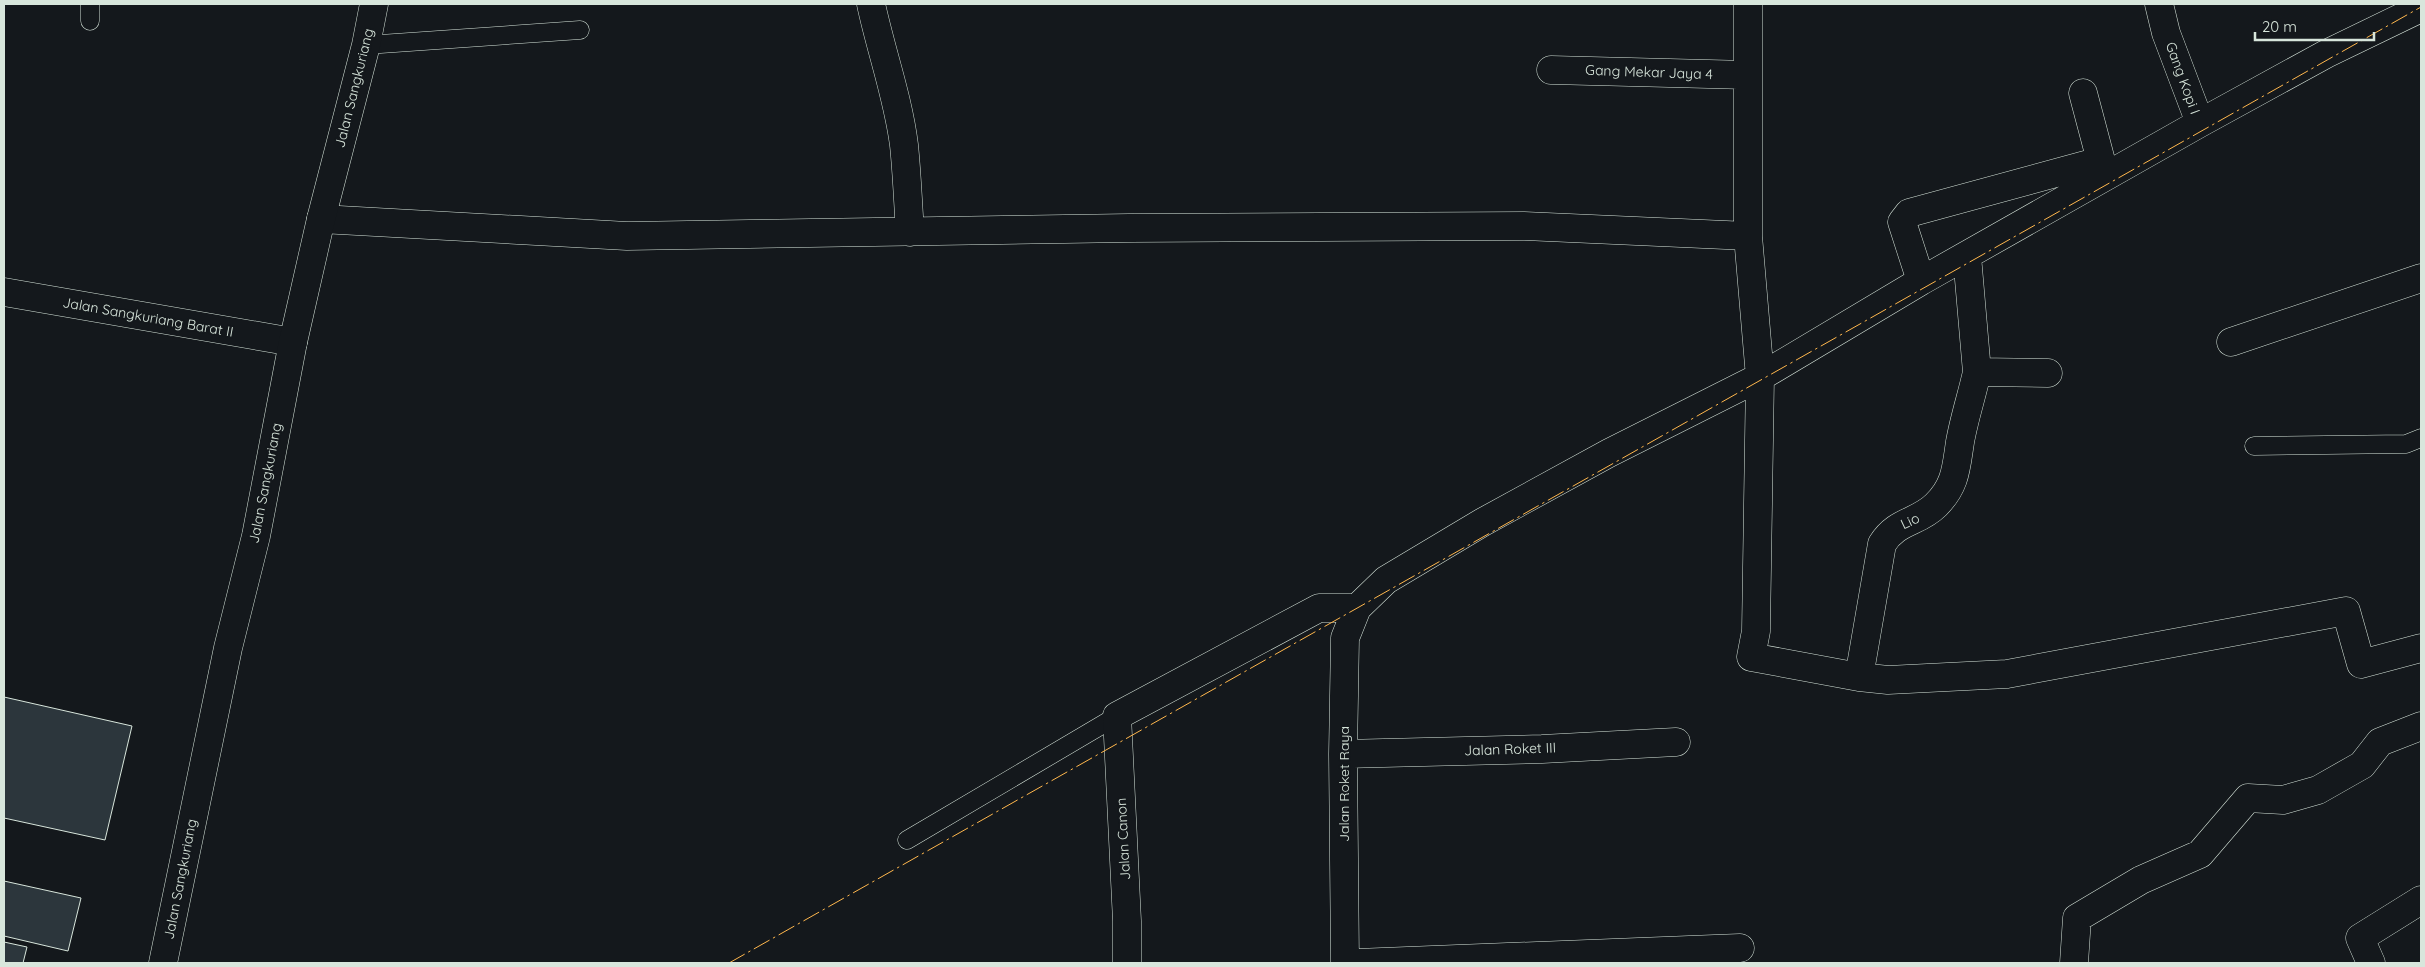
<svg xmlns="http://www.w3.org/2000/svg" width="2425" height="967" viewBox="0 0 2425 967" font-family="Quicksand,sans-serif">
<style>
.building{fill:#2c363c;stroke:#d8e6dc}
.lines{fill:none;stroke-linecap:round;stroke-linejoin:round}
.service-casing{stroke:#d8e6dc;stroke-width:19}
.minor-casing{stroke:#d8e6dc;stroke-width:29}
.primary-casing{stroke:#d8e6dc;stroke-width:29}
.service{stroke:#14181c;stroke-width:18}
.minor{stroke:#14181c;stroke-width:28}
.primary{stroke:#14181c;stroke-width:28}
.power{stroke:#ffb74d;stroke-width:1;stroke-dasharray:18 4 2.5 4;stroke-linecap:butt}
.labels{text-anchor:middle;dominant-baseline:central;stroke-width:4;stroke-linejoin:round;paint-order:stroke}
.street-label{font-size:14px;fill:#d8e6dc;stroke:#14181c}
</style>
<rect width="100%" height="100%" fill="#14181c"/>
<path class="building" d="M 4,697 L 132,726 L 105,840 L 4,818 Z
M 4,881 L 81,898 L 68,951 L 4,936 Z
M 4,942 L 27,947 L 23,963 L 4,963 Z"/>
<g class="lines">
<g class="service-casing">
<path id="service" d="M 90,21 L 90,4
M 366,45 L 580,30
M 2254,446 L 2406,444 L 2421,438
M 907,840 L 1117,716"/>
</g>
<g class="minor-casing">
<path id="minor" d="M 871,4 C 881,51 898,97 904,145 C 907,174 908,203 910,232
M 1748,4 L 1748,236 L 1760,377 L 1756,631 L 1751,657 L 1859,677 L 1888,680 L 2007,674 L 2346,611 L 2361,664 L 2421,648
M 2159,4 L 2166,33 L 2200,123
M 1551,70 L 1748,75
M 2083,93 L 2105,176
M 321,219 L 627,236 L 1129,228 L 1524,226 L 1748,236
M 1967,256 L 1977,372 L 2048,373
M 1921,281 L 1902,222 L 1909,213 L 2100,161
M 4,292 L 293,342
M 2231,342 L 2421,278
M 1859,677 L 1882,544 C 1897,520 1918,523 1936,505 C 1956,485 1956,468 1960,442 C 1964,419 1972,395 1977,372
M 1343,754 L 1542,749 L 1676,742
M 1127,963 L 1127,921 L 1117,716 L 1319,608 L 1357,608 L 1386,580 L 1483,522 L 1609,453 L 1760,377 L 1921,281 L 2200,123 L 2326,54 L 2421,8
M 1345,963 L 1343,754 L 1345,638 L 1357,608
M 1357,963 L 1740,948
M 2074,963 L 2077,918 L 2141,880 L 2200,854 L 2248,798 L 2283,800 L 2318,790 L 2362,765 L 2380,742 L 2421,726
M 2371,963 L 2360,938 L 2421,900"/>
</g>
<g class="primary-casing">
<path id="primary" d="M 163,963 L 228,648 L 256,536 L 293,342 L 321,219 L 366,45 L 374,4"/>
</g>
<use href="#service" class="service"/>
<use href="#minor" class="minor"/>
<use href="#primary" class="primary"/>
<path class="power" d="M 729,963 L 2421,7"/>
</g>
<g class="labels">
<g class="street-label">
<text transform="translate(1649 72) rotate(2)">Gang Mekar Jaya 4</text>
<text transform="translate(2183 78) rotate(70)">Gang Kopi I</text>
<text transform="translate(354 88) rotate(-76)">Jalan Sangkuriang</text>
<text transform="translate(148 317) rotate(10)">Jalan Sangkuriang Barat II</text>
<text transform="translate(265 483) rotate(-79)">Jalan Sangkuriang</text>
<text transform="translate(1910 521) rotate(-25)">Lio</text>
<text transform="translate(1510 749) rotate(-2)">Jalan Roket III</text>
<text transform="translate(1344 784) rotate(-90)">Jalan Roket Raya</text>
<text transform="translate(1123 839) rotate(-93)">Jalan Canon</text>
<text transform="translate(180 879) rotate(-79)">Jalan Sangkuriang</text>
</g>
</g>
<rect width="2425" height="967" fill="none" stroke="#d8e6dc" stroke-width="10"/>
<path d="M2255 32v8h119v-8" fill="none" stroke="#d8e6dc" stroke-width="2.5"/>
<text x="2262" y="32" font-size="15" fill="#d8e6dc" stroke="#14181c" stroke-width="4" paint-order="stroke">20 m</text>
</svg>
